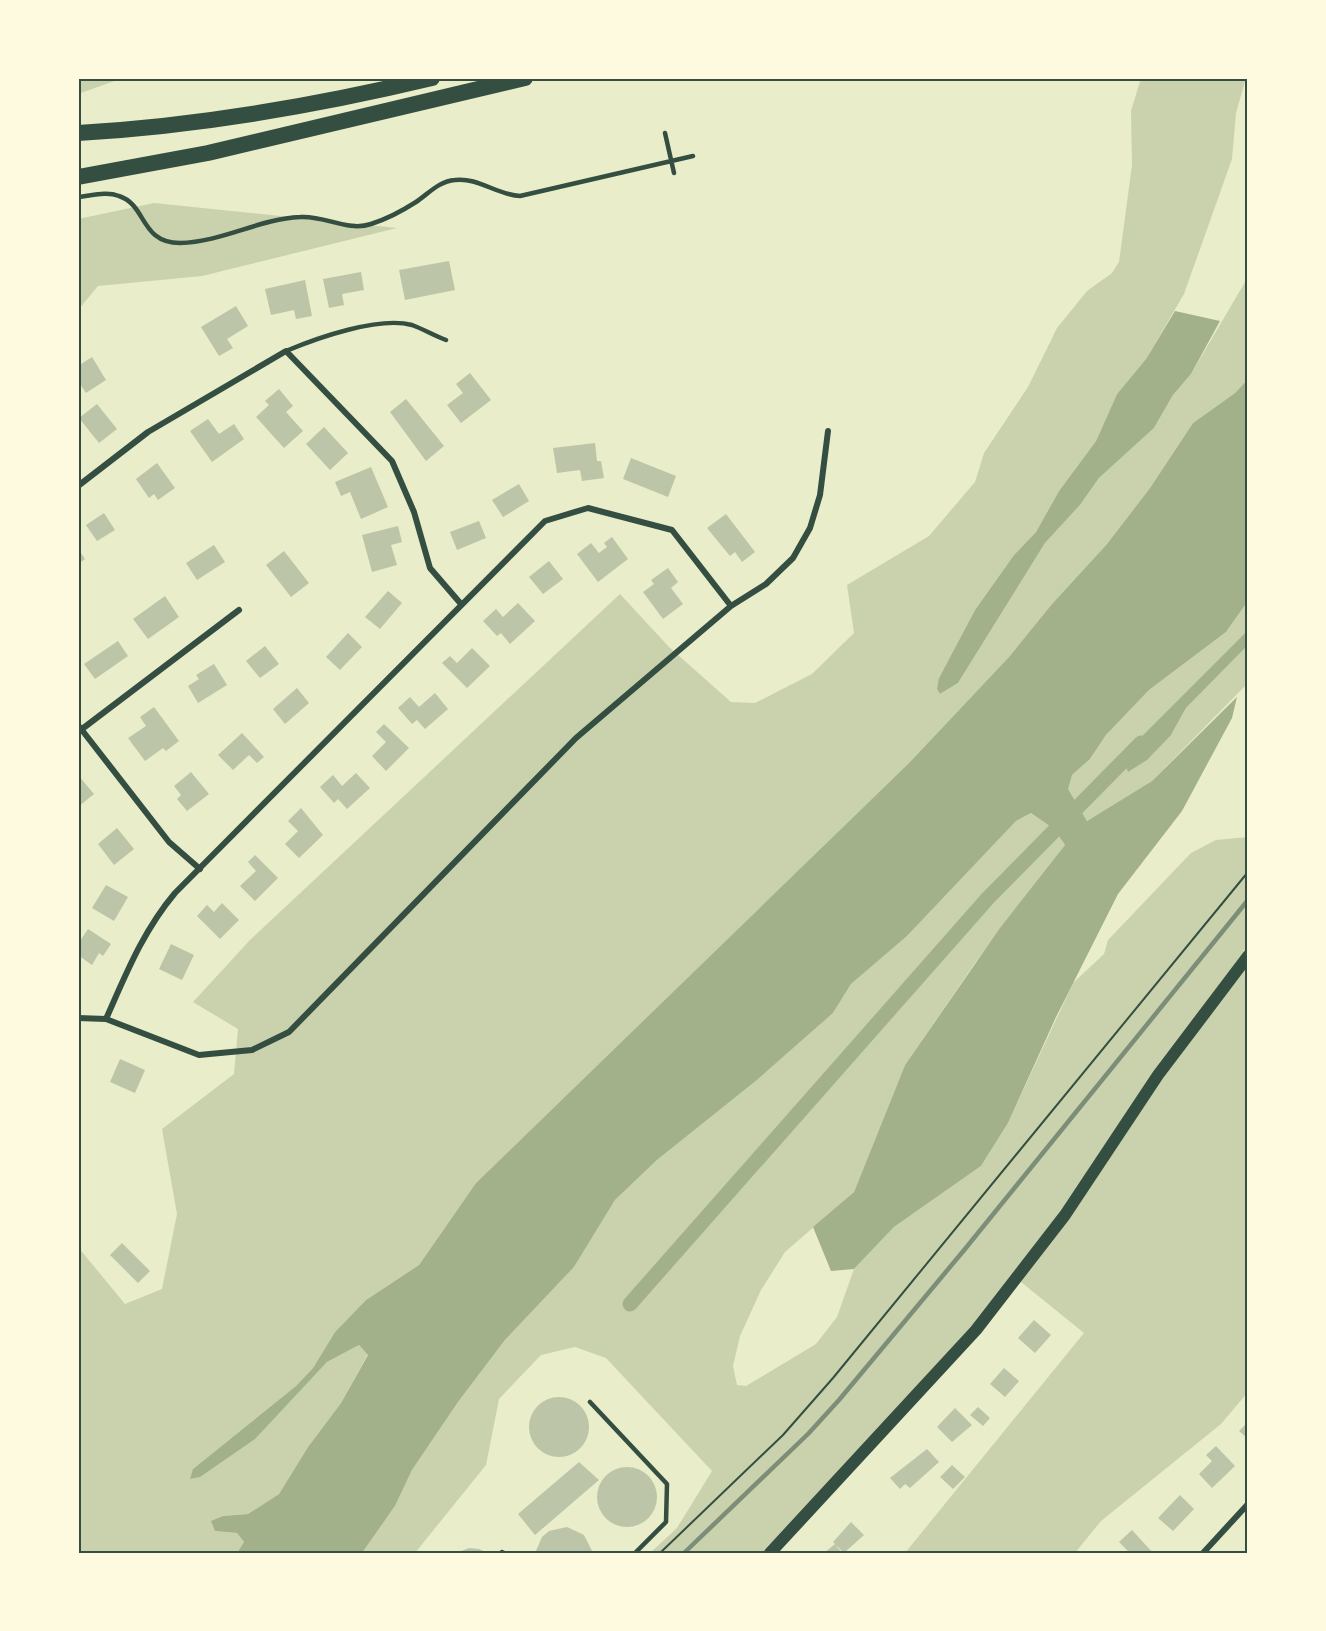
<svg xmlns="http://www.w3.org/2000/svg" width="1326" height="1631" viewBox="0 0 1326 1631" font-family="Merriweather,serif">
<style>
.green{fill:#cad2ad}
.water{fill:#a3b18a}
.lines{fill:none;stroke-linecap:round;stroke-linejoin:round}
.canal{stroke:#a3b18a;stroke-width:15}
.building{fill:#bcc5a7}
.path{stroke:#344e41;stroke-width:2}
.service{stroke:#344e41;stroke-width:4.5}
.minor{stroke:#344e41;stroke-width:6}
.secondary{stroke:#344e41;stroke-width:12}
.motorway{stroke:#344e41;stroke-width:16}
.rail{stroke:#7c8e77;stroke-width:4.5}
.neatline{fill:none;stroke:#344e41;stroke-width:2}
</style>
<rect width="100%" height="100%" fill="#e9edc9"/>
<path class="green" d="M 78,78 L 123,78 L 78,94 Z
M 1141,78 L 1246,78 L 1236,113 L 1232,159 L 1184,294 L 1146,359 L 1117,394 L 1096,441 L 1059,491 L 1036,532 L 1014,555 L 975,610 L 939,678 L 940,694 L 958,683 L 1045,543 L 1080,505 L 1099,478 L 1154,428 L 1173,395 L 1191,374 L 1248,277 L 1248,379 L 1235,393 L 1193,423 L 1150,488 L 1107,544 L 1052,604 L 1009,657 L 909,763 L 476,1183 L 419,1265 L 366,1300 L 335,1332 L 313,1368 L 296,1386 L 193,1469 L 252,1441 L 327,1362 L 359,1345 L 368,1354 L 341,1403 L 308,1447 L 279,1494 L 248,1514 L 223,1516 L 215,1531 L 237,1533 L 244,1542 L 237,1553 L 78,1553 L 78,1247 L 125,1304 L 162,1289 L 177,1214 L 162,1129 L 234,1074 L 238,1029 L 193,1002 L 250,940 L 620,594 L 669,647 L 731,702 L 755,703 L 812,674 L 854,633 L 847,585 L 929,536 L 975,482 L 984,453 L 1028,387 L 1057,328 L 1087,291 L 1112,273 L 1119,262 L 1132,165 L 1131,111 Z
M 154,203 L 397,228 L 202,276 L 98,286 L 78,310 L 78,219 Z
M 1248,601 L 1248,630 L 1130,748 L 1171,735 L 1186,708 L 1248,645 L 1248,683 L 1152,781 L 1087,821 L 1067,789 L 1072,775 L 1090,759 L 1106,735 L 1149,690 L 1226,632 Z
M 1031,813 L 1054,829 L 1065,845 L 975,963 L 905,1065 L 854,1192 L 785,1252 L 761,1290 L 740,1336 L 733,1366 L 737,1385 L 746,1386 L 816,1344 L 837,1317 L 854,1269 L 894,1227 L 981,1166 L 1008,1123 L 1073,983 L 1104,954 L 1108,940 L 1191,853 L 1216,840 L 1248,837 L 1248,1392 L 1221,1424 L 1101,1521 L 1075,1553 L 905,1553 L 1084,1333 L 1021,1282 L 775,1553 L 650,1553 L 677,1528 L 712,1471 L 606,1358 L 575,1347 L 541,1355 L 499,1399 L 486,1465 L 415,1553 L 362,1553 L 395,1506 L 412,1470 L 458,1402 L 505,1340 L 574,1267 L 615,1200 L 657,1160 L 757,1080 L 833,1013 L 851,984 L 907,936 L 1016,821 Z"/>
<path class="water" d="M 1175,311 L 1220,321 L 1191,374 L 1173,395 L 1154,428 L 1099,478 L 1080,505 L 1045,543 L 958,683 L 940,694 L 937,689 L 939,678 L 975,610 L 1014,555 L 1036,532 L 1059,491 L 1096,441 L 1117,394 L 1146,359 Z
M 1248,379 L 1248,601 L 1226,632 L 1149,690 L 1106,735 L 1090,759 L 1072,775 L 1068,789 L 1087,821 L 1152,781 L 1237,697 L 1232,718 L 1182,811 L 1118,894 L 1056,1017 L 1008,1123 L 981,1166 L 894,1227 L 854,1269 L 831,1271 L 813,1227 L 854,1192 L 905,1065 L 1000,928 L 1065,845 L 1054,829 L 1031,813 L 1016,821 L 907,936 L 851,984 L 833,1013 L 757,1080 L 657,1160 L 615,1200 L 574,1267 L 505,1340 L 458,1402 L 412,1470 L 395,1506 L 362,1553 L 237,1553 L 244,1542 L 237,1533 L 215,1531 L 211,1521 L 223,1516 L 248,1514 L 279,1494 L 308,1447 L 341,1403 L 368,1355 L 359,1345 L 327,1362 L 255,1439 L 200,1477 L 190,1479 L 193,1469 L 296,1386 L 313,1368 L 335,1332 L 366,1300 L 419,1265 L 476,1183 L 909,763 L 1009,657 L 1052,604 L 1107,544 L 1150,488 L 1193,423 L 1235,393 Z
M 1248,630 L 1248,645 L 1186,708 L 1171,735 L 1147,760 L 1128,772 L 1125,763 L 1130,748 Z"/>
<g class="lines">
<path class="canal" d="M 630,1304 L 988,898 L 1141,743"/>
</g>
<path class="building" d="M 449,261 L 455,290 L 405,300 L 399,270 Z
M 361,272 L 364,290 L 342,294 L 344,305 L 329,308 L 323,279 Z
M 305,280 L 312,316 L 296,319 L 294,310 L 271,315 L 265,289 Z
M 236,306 L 248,326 L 227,339 L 233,348 L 219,356 L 201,327 Z
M 92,357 L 106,380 L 86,393 L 78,381 L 78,366 Z
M 470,373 L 491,400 L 461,423 L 447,405 L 463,393 L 456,384 Z
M 279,389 L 293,406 L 286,412 L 303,431 L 284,448 L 256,417 L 269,405 L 265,401 Z
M 406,399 L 444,446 L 426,461 L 390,412 Z
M 97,404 L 117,429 L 99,443 L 79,418 Z
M 208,419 L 219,434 L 234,424 L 244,439 L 212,462 L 190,431 Z
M 324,427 L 348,453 L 330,470 L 306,444 Z
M 595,443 L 597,461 L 601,461 L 604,478 L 582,481 L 580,470 L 557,473 L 553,448 Z
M 631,458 L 676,476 L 668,497 L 623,479 Z
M 157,463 L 175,488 L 158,500 L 154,494 L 149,498 L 136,479 Z
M 371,467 L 388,507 L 361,519 L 350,492 L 341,496 L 335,482 Z
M 519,484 L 529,501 L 503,517 L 492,500 Z
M 104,513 L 115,530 L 97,541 L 86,525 Z
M 726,514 L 755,552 L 742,562 L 735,552 L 730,556 L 707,528 Z
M 479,521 L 486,538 L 457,550 L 450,532 Z
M 398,526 L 402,542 L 391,545 L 397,565 L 372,572 L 362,535 Z
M 612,537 L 628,559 L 598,582 L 577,554 L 591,543 L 599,553 L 607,547 L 604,543 Z
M 214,545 L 225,562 L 197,580 L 186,563 Z
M 78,549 L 85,559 L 78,564 Z
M 284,551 L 309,583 L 291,597 L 266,565 Z
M 549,561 L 563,579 L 543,594 L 529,577 Z
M 668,568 L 678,582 L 671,588 L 683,604 L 663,619 L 643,592 L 654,584 L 651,580 Z
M 388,591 L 402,603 L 380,629 L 365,617 Z
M 165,596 L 179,617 L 148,639 L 133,619 Z
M 518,603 L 535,621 L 510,644 L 501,633 L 497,636 L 483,621 L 496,609 L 503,617 Z
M 348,633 L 362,647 L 340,670 L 326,657 Z
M 118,641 L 128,656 L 95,679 L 84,664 Z
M 265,646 L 279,664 L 260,678 L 246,661 Z
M 472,648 L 490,666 L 467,688 L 442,663 L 450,656 L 457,663 Z
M 214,664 L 227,685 L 198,703 L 188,686 L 199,679 L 196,675 Z
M 297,688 L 309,703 L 285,724 L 273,709 Z
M 435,693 L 448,709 L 425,729 L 417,720 L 412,724 L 398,708 L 410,697 L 419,707 Z
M 154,707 L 179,741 L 166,751 L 163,748 L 145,761 L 128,738 L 146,726 L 140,717 Z
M 384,724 L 409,748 L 386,771 L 372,756 L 386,742 L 376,732 Z
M 242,733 L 264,757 L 257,763 L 249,755 L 233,770 L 218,755 Z
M 191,772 L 209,794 L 187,811 L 177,799 L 181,795 L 174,786 Z
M 356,773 L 370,788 L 347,809 L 338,799 L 334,803 L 320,787 L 333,775 L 342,786 Z
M 78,775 L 94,794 L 78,807 Z
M 301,808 L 323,835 L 299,858 L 285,844 L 298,831 L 288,821 Z
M 117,828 L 134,849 L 114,865 L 98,844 Z
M 255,855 L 278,878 L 255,901 L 240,886 L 256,871 L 248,862 Z
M 106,885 L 128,897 L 114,921 L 92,908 Z
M 222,903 L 239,920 L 220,939 L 197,916 L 207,905 L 214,912 Z
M 88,929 L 111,944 L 103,956 L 99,953 L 92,965 L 78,955 L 78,944 Z
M 171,944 L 194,955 L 182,980 L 159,969 Z
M 120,1059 L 145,1070 L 135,1093 L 110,1082 Z
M 122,1243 L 150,1271 L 138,1283 L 110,1255 Z
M 1034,1320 L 1051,1335 L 1035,1353 L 1018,1338 Z
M 1004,1368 L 1019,1381 L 1005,1397 L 990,1384 Z
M529 1427a30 30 0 1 1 60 0a30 30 0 1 1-60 0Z
M 978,1407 L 990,1418 L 983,1426 L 970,1415 Z
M 955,1408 L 972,1425 L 952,1442 L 937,1427 Z
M 1248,1422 L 1248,1439 L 1239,1431 Z
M 1216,1446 L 1235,1466 L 1212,1488 L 1199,1474 L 1212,1461 L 1206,1455 Z
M 927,1449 L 939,1462 L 910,1488 L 905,1484 L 900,1489 L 890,1478 Z
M 579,1462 L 599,1480 L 535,1535 L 518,1514 Z
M 952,1465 L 965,1477 L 953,1489 L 940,1477 Z
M597 1497a30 30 0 1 1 60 0a30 30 0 1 1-60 0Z
M 1180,1495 L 1194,1509 L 1173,1531 L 1158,1518 Z
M 851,1522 L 864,1535 L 844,1553 L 833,1542 Z
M 567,1527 L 584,1535 L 593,1553 L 535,1553 L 542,1537 L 549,1531 Z
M 1132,1530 L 1153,1553 L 1126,1553 L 1128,1551 L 1119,1542 Z
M 835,1544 L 842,1553 L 824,1553 Z
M 469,1548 L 479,1549 L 488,1553 L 456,1553 Z"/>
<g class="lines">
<path class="path" d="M 660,1553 L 783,1435 L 833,1378 L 1248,872"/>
<path class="service" d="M 665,133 L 674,173
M 78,197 C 91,196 106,191 119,196 C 147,205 140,243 180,243 C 222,242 259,219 300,217 C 325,215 347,232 371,224 C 387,219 402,211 416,202 C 428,194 439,181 455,180 C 478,177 497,195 520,196 L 693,156
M 286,351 C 317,338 379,316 412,325 C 423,329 435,336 446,340
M 590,1402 L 667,1484 L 666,1522 L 635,1553
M 502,1552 L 504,1553"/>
<path class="minor" d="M 78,486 L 148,432 L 286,351 L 392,461 L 414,512 L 430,568 L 461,604
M 78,725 L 169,842 L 200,869
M 82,729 L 239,610
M 78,1018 L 106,1019 L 199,1055 L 252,1050 L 289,1032 L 576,738 L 731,606 L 766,584 L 793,558 L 810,528 L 820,495 L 828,431
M 106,1019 C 126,974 143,931 175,893 L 545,521 L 588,508 L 672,530 L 731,606
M 1203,1553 L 1248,1504"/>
<path class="secondary" d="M 770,1553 L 976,1330 L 1065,1215 L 1158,1075 L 1248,956"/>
<path class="motorway" d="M 78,133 C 198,126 315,106 432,78
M 78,177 L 208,153 L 525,78"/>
<path class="rail" d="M 684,1553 L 808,1434 L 839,1400 L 965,1249 L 1248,900"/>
</g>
<rect width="1326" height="1631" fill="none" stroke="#fefae0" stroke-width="159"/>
<rect x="80" y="80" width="1166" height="1472" class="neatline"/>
</svg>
